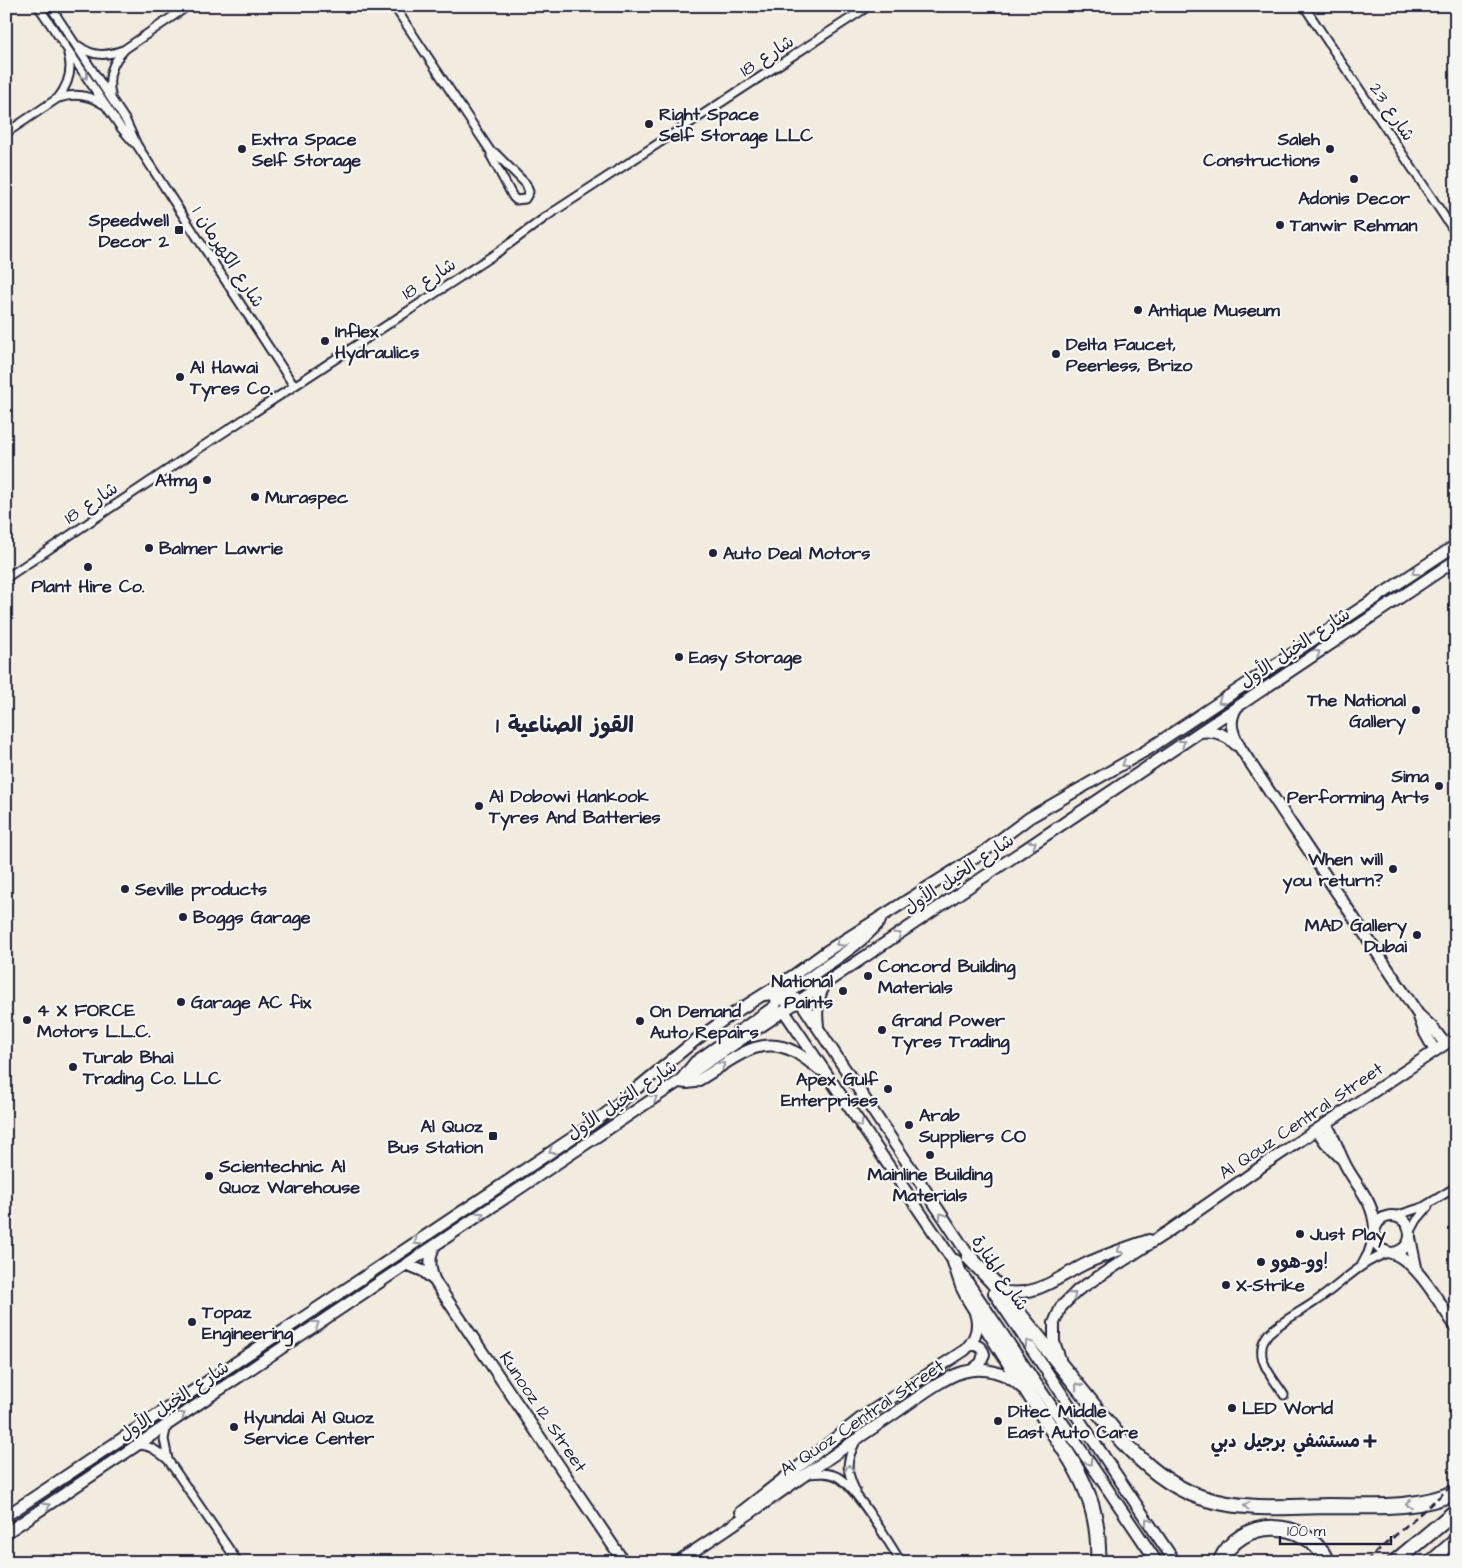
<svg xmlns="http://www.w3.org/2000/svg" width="1462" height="1568" viewBox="0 0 1462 1568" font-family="'Architects Daughter','Playpen Sans Arabic',sans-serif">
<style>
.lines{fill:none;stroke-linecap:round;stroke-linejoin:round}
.street-casing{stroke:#22223b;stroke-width:11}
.secondary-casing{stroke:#22223b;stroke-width:14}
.highway-casing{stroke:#22223b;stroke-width:18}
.street{stroke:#f6f6f2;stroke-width:7}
.secondary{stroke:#f6f6f2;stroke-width:10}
.highway{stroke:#f6f6f2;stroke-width:14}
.rail{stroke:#22223b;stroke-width:2.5;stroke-dasharray:8 4;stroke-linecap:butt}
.oneway{stroke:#9797a0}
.poi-dot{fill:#22223b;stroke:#f6f6f2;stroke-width:2}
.labels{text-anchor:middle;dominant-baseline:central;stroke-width:4.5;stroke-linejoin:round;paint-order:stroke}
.street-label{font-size:18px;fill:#22223b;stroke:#f6f6f2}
.poi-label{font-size:18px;font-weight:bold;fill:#22223b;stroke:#f6f6f2;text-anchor:start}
.district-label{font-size:22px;font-weight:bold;fill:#22223b;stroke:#f6f6f2}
</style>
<rect width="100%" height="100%" fill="#f2ebdf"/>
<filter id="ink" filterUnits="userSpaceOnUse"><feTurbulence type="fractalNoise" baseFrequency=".02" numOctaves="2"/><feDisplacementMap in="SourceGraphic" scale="10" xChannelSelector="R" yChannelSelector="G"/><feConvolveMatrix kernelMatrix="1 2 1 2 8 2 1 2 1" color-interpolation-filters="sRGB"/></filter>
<g filter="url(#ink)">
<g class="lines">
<g class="street-casing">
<path id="street" d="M 38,6 L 121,128 L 134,143
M 50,6 L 126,121 L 137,145 L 294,386
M 394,6 L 491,152
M 1304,6 L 1456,234
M 79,46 C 93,57 107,56 123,50
M 111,95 C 107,75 112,63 125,49 L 188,6
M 59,98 C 74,93 89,95 103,104
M 6,133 L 58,98 C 68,85 73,70 68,54
M 491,152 L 495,153 L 526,184 L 529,192 L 525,199 L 516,200 L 513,197 L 491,156 Z
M 6,578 L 200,448 L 498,252 L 547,216 L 869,6
M 1395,1216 L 1423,1207 L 1456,1187
M 1410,1233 L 1417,1220 L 1428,1207
M 1362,1264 L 1368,1253 L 1373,1237
M 1284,1395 C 1276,1382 1259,1364 1262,1348 C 1262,1343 1265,1338 1268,1334 C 1280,1322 1302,1311 1316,1301 C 1340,1285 1360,1262 1388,1253
M 167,1425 L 164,1439 L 168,1459
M 856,1441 C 845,1463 846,1470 856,1492
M 137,1445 C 151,1445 158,1452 168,1460 L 238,1562
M 808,1474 C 818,1473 829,1472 838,1477 C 857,1489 888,1541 901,1562"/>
</g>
<g class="secondary-casing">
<path id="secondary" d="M 1237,707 C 1227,722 1233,735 1241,749 L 1418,1014 L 1433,1028 L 1445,1044
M 1200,732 C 1215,730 1226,734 1236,745
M 774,994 L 777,1001 L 775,1006 L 695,1062 L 679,1082 L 687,1083 L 695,1082 C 727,1066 756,1031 795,1052 C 804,1057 812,1064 820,1070
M 764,995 C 776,993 790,994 800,1001 L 973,1262
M 785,1001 C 791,989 803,982 813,975 C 837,958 862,943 880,921
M 784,1011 L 1157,1562
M 1419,1017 L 1425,1033 L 1435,1051
M 818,1026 C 816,1011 817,997 825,985
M 1326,1124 C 1334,1136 1337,1148 1343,1160 C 1354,1185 1373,1197 1375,1228
M 1317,1130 L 1326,1143 L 1342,1159
M 1410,1238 L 1417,1272
M 435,1245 C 428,1258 429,1270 436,1283 L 624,1562
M 1393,1253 C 1422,1247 1410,1210 1386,1217 C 1376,1220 1371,1233 1375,1242 C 1379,1251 1386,1251 1394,1254 C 1398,1255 1403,1259 1407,1262 C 1426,1278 1441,1306 1456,1327
M 406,1264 L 423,1271 L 435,1281
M 1001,1291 C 1037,1298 1056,1278 1087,1263 C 1107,1254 1128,1247 1149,1240
M 994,1293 L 1175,1562
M 969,1346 C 976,1343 982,1347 984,1354 L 981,1363 L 972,1370
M 1060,1359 L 1054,1342 L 1054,1323 L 1061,1307 L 1078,1290 L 1166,1233 L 1268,1162 L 1456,1037
M 741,1512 L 861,1418 L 965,1350 C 975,1340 980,1327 975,1313
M 6,1516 L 581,1132 L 613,1108 L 697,1039 L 728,1017 L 794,975 L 827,951 L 982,853 L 1029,818 L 1147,750 L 1456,545
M 6,1533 L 1456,560
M 677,1562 C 749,1516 817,1465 888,1418 C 908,1405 941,1378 963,1372 C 984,1366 1006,1372 1022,1388"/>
</g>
<g class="highway-casing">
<path id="highway" d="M 969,1257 L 993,1282 L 1123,1442 C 1145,1465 1169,1486 1200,1497 C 1241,1511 1285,1507 1328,1506 C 1371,1506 1416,1510 1456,1492
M 955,1262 L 963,1286 L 970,1300 L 1071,1460 C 1090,1491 1100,1525 1098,1562
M 1220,1562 C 1240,1516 1307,1517 1327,1562
M 1395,1562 L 1456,1511
M 1432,1562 L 1456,1541"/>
</g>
<use href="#street" class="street"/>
<use href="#secondary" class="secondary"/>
<use href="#highway" class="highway"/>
<path class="rail" d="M 1365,1562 L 1456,1482"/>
</g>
<defs><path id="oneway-chevron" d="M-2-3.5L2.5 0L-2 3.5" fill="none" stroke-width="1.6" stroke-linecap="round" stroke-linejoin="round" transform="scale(1.25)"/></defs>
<g class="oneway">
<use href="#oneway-chevron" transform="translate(85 76) rotate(55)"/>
<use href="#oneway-chevron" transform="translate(1415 572) rotate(146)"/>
<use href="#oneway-chevron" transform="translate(1317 653) rotate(-34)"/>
<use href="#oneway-chevron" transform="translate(1221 701) rotate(147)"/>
<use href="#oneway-chevron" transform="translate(1182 743) rotate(-34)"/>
<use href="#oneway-chevron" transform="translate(1125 764) rotate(149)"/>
<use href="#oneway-chevron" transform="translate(1033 844) rotate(-34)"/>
<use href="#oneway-chevron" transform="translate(898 935) rotate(-34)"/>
<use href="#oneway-chevron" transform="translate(839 943) rotate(148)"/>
<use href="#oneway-chevron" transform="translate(722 1065) rotate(-33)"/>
<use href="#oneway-chevron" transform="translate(654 1098) rotate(-34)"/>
<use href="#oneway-chevron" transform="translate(860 1124) rotate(56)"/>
<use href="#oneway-chevron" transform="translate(552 1151) rotate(146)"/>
<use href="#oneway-chevron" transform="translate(481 1215) rotate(-34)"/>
<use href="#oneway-chevron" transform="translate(942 1216) rotate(-124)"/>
<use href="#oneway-chevron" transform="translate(417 1242) rotate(146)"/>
<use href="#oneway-chevron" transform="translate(1120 1250) rotate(160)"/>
<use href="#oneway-chevron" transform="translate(1073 1295) rotate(-41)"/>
<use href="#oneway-chevron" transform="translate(316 1324) rotate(-34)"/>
<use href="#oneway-chevron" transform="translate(1028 1343) rotate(-124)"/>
<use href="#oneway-chevron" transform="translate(1078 1386) rotate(-128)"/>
<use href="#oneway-chevron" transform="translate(182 1415) rotate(-34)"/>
<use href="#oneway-chevron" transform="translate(1089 1462) rotate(56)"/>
<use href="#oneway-chevron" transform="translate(849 1468) rotate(-95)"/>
<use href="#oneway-chevron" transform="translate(1409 1504) rotate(174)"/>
<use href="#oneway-chevron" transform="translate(47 1506) rotate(-34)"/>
<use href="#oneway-chevron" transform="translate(1247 1506) rotate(-176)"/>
<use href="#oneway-chevron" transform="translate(1148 1521) rotate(-124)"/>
</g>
</g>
<g class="poi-dot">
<circle cx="649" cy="124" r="5"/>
<circle cx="242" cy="149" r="5"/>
<circle cx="1330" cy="149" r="5"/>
<circle cx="1354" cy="179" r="5"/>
<circle cx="1280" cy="225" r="5"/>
<rect x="174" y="225" width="10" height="10" rx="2.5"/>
<circle cx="1138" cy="310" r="5"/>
<circle cx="325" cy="341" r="5"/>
<circle cx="1056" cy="354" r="5"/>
<circle cx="180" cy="377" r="5"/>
<circle cx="207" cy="480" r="5"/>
<circle cx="255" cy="497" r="5"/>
<circle cx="149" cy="548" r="5"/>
<circle cx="713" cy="553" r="5"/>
<circle cx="88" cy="567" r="5"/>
<circle cx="679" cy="657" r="5"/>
<circle cx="1416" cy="710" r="5"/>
<circle cx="1439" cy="786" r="5"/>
<circle cx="479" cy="806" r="5"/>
<circle cx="1393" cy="869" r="5"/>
<circle cx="125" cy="889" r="5"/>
<circle cx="183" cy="917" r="5"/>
<circle cx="1417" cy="935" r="5"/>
<circle cx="868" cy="976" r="5"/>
<circle cx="843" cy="991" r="5"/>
<circle cx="181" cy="1002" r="5"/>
<circle cx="27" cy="1020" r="5"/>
<circle cx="640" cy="1021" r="5"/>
<circle cx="882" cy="1030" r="5"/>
<circle cx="73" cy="1067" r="5"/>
<circle cx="888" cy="1089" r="5"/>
<circle cx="909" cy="1125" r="5"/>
<rect x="488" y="1131" width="10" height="10" rx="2.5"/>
<circle cx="930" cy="1155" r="5"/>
<circle cx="209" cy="1176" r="5"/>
<circle cx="1300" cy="1234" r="5"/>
<circle cx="1261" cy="1262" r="5"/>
<circle cx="1226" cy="1285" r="5"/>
<circle cx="192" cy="1322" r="5"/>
<circle cx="1232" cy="1408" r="5"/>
<circle cx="998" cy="1421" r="5"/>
<circle cx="234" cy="1427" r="5"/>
<path d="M1367.5 1433.5h5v5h5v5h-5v5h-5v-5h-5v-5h5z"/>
</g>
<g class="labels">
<g class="street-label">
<text transform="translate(767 56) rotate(-33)">شارع 18</text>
<text transform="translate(1392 112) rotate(56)">شارع 23</text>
<text transform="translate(228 257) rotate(57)">شارع الكهرمان 1</text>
<text transform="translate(429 279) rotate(-33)">شارع 18</text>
<text transform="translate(91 503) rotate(-34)">شارع 18</text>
<text transform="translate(1295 648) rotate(-34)">شارع الخيل الأول</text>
<text transform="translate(959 874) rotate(-34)">شارع الخيل الأول</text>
<text transform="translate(622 1100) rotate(-34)">شارع الخيل الأول</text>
<text transform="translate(1301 1121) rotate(-34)">Al Qouz Central Street</text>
<text transform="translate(1000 1273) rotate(56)">شارع المنارة</text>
<text transform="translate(174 1401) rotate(-34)">شارع الخيل الأول</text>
<text transform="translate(543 1412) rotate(56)">Kunooz 12 Street</text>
<text transform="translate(862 1418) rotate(-34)">Al Quoz Central Street</text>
</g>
<g class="poi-label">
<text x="659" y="114">Right Space<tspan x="659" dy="21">Self Storage LLC</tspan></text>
<text x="252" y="139">Extra Space<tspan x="252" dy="21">Self Storage</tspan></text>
<text x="1320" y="139" text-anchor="end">Saleh<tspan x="1320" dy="21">Constructions</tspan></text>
<text x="1354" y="198" text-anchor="middle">Adonis Decor</text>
<text x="169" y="220" text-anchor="end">Speedwell<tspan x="169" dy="21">Decor 2</tspan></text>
<text x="1290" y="225">Tanwir Rehman</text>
<text x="1148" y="310">Antique Museum</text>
<text x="335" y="331">Inflex<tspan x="335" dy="21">Hydraulics</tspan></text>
<text x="1066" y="344">Delta Faucet,<tspan x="1066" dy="21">Peerless, Brizo</tspan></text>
<text x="190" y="367">Al Hawai<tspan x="190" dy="21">Tyres Co.</tspan></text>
<text x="197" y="480" text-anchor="end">Atmg</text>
<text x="265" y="497">Muraspec</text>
<text x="159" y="548">Balmer Lawrie</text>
<text x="723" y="553">Auto Deal Motors</text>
<text x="88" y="586" text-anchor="middle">Plant Hire Co.</text>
<text x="689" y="657">Easy Storage</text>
<text x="1406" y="700" text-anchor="end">The National<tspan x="1406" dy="21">Gallery</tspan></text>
<text x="1429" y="776" text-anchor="end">Sima<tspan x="1429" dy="21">Performing Arts</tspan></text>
<text x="489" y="796">Al Dobowi Hankook<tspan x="489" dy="21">Tyres And Batteries</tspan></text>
<text x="1383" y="859" text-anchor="end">When will<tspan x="1383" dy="21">you return?</tspan></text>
<text x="135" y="889">Seville products</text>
<text x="193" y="917">Boggs Garage</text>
<text x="1407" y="925" text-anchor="end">MAD Gallery<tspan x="1407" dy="21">Dubai</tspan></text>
<text x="878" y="966">Concord Building<tspan x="878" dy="21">Materials</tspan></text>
<text x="833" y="981" text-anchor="end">National<tspan x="833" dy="21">Paints</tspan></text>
<text x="191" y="1002">Garage AC fix</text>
<text x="37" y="1010">4 X FORCE<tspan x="37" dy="21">Motors L.L.C.</tspan></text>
<text x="650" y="1011">On Demand<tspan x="650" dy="21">Auto Repairs</tspan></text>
<text x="892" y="1020">Grand Power<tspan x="892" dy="21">Tyres Trading</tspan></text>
<text x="83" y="1057">Turab Bhai<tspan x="83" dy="21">Trading Co. LLC</tspan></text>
<text x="878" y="1079" text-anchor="end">Apex Gulf<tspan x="878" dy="21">Enterprises</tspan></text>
<text x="919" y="1115">Arab<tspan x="919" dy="21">Suppliers CO</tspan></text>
<text x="483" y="1126" text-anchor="end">Al Quoz<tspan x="483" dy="21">Bus Station</tspan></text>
<text x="219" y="1166">Scientechnic Al<tspan x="219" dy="21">Quoz Warehouse</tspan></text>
<text x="930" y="1174" text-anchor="middle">Mainline Building<tspan x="930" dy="21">Materials</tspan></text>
<text x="1310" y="1234">Just Play</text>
<text x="1271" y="1262">وو-هوو!</text>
<text x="1236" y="1285">X-Strike</text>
<text x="202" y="1312">Topaz<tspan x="202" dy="21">Engineering</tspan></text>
<text x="1242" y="1408">LED World</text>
<text x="1008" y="1411">Ditec Middle<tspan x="1008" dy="21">East Auto Care</tspan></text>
<text x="244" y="1417">Hyundai Al Quoz<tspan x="244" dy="21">Service Center</tspan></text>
<text x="1360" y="1441" text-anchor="end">مستشفي برجيل دبي</text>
</g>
<g class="district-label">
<text x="565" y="725">القوز الصناعية 1</text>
</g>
</g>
<rect width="1462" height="1568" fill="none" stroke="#f6f6f2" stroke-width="25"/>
<rect x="12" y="12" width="1437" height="1543" fill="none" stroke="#22223b" stroke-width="2" filter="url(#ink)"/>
<path d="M1280 1536v8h111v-8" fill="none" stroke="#22223b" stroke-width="2.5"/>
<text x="1287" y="1536" font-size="15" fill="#22223b" stroke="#f6f6f2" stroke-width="4" paint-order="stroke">100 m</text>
</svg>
